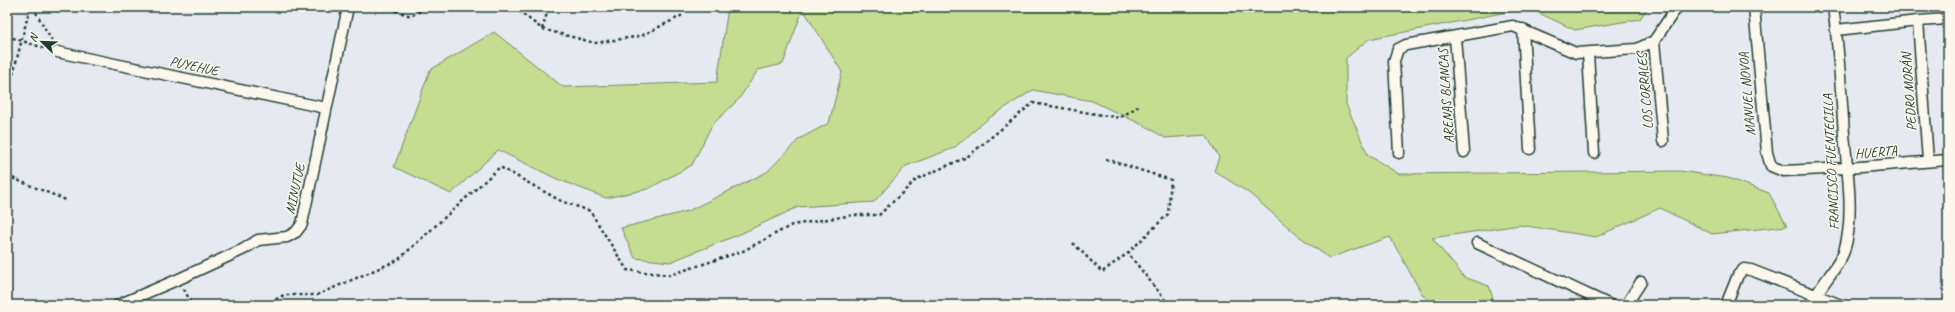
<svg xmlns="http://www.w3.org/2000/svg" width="1955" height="312" viewBox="0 0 1955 312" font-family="Caveat,sans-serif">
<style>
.green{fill:#c5dc91;stroke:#728c62}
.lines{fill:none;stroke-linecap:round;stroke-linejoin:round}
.minor-casing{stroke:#1f3d34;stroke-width:13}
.path{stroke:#1f3d34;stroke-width:2.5;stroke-dasharray:3 3;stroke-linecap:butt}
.minor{stroke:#fbf7ec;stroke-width:10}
.labels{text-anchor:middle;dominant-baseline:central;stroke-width:3;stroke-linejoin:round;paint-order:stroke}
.street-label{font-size:14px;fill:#1f3d34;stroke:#fbf7ec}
</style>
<rect width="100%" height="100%" fill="#e6eaf0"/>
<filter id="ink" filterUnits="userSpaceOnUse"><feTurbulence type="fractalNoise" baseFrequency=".025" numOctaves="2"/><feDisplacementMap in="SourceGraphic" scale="8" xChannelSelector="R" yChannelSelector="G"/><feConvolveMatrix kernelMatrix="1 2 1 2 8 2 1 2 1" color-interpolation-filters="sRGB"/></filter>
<g filter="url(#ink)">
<path class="green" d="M 728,7 L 1648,7 L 1640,19 L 1575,30 L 1528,8 L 1369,39 L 1346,58 L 1346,104 L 1368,155 L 1399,174 L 1680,171 L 1728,178 L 1769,193 L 1787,226 L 1712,234 L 1660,208 L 1596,237 L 1520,225 L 1432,238 L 1464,277 L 1489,286 L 1495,305 L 1435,305 L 1422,294 L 1390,237 L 1329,258 L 1296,234 L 1249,193 L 1214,171 L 1219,157 L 1206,135 L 1165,138 L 1147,127 L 1092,101 L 1033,90 L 989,118 L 954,148 L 906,166 L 874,202 L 798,207 L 738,235 L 670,262 L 635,258 L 621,228 L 688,211 L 767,172 L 799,139 L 829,123 L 842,72 L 803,9 L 783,64 L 758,70 L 739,99 L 712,125 L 692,165 L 648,189 L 606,198 L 557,179 L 498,150 L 451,194 L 394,167 L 430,70 L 494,32 L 563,87 L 717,82 Z"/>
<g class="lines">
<g class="minor-casing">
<path id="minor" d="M 1754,7 L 1767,153 L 1771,166 L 1783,171 L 1847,168 L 1948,160
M 1918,21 L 1928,161
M 1523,29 L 1530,149
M 1836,30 L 1918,21 L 1948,19
M 1455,37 L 1464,152
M 1654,41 L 1663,141
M 1654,41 L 1677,7
M 57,52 L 326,108
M 1588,54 L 1594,153
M 1399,153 L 1394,61 L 1398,49 L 1406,45 L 1513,26 L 1576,53 L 1637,49 L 1654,41
M 1477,243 L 1610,305
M 118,305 L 179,279 L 244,249 L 258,240 L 287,237 L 296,232 L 302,224 L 348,7
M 1626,305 L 1641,282
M 1726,305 L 1738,275 L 1744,269 L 1751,270 L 1841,305
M 1811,305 C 1819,286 1839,267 1844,251 C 1855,218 1847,169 1844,134 C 1841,91 1839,49 1833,7"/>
</g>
<path class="path" d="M 33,7 L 53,43
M 384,7 L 411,16 L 427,7
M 514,7 L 542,29 L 595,43 L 641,36 L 681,16 L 681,7
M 542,29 L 549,7
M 7,36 L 47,49
M 7,98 L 30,7
M 1106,159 L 1171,180 L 1168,214 L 1128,253 L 1169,305
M 7,176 L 66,200
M 1073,243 L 1102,272 L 1128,253
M 184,289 L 192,305
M 265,305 L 284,295 L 317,295 L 398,260 L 500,167 L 561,201 L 590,211 L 627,270 L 670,275 L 743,251 L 792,225 L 853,215 L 879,215 L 917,179 L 967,157 L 1033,103 L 1119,118 L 1139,106"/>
<use href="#minor" class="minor"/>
</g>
</g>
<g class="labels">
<g class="street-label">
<text transform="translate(194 66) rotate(12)">PUYEHUE</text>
<text transform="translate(1645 91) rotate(-95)">LOS CORRALES</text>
<text transform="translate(1909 92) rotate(-94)">PEDRO MORÁN</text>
<text transform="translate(1747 94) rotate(-95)">MANUEL NOVOA</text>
<text transform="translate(1446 96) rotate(-94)">ARENAS BLANCAS</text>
<text transform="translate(1876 152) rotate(-5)">HUERTA</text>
<text transform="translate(1831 162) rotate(-93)">FRANCISCO FUENTECILLA</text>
<text transform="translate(295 189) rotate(-78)">MINUTUE</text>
</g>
</g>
<rect width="1955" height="312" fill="none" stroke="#fbf7ec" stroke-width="24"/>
<rect x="12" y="12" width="1931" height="288" fill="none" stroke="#1f3d34" stroke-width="1.5" filter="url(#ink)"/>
<g transform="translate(42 42) rotate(293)" stroke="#fbf7ec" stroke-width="3" paint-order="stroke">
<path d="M0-3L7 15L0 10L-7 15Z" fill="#1f3d34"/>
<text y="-6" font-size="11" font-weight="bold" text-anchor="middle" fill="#1f3d34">N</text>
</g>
</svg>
